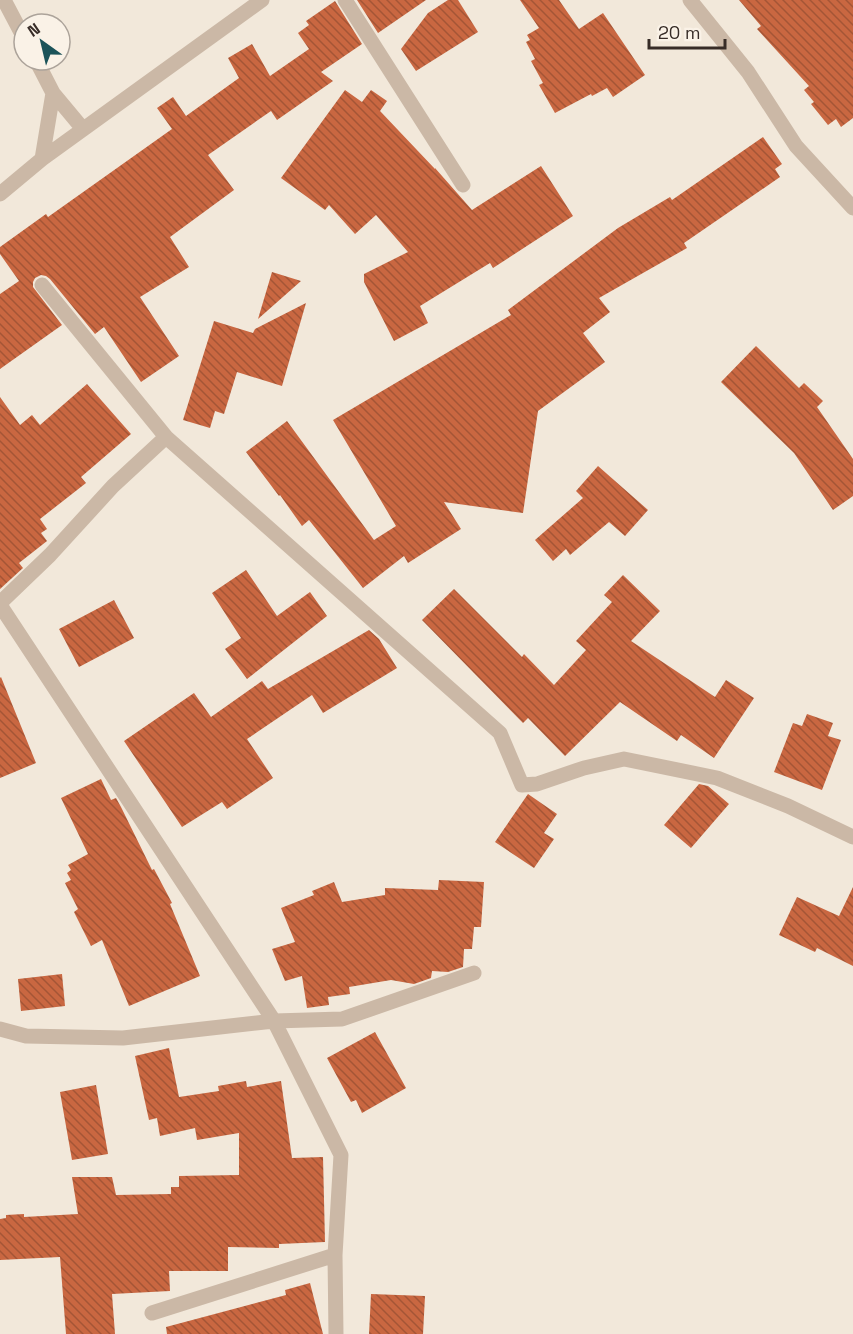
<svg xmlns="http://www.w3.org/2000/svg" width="853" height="1334" viewBox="0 0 853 1334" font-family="'Space Grotesk',sans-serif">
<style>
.building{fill:url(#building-back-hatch)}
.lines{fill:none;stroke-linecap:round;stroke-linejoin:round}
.minor{stroke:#cbb8a6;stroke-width:15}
</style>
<defs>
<pattern id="building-back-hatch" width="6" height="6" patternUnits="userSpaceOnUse" patternTransform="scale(1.5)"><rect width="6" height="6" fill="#c96741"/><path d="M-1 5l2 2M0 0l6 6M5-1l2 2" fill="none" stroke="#a45536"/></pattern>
</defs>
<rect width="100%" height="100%" fill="#f2e8da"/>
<path class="building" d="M 357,0 L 426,0 L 378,33 Z
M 448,0 L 458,0 L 478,32 L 416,71 L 401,49 L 428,13 Z
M 520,0 L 559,0 L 579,29 L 603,13 L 645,75 L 613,97 L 607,88 L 592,96 L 591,94 L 555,113 L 539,85 L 543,83 L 531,61 L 535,59 L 526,42 L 530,40 L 527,35 L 539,28 Z
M 739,0 L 853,0 L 853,118 L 841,127 L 836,119 L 828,125 L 811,104 L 814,102 L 804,90 L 809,86 L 757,29 L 761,26 Z
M 335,1 L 362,44 L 321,72 L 333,81 L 277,120 L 271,111 L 208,155 L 234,190 L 170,237 L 189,267 L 140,297 L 179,356 L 141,382 L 104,327 L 95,334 L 50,279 L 46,276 L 41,275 L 35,278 L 33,282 L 33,287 L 62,325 L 0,369 L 0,294 L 19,281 L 0,254 L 0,247 L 46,214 L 48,217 L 172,129 L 157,108 L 173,97 L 186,116 L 239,78 L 228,58 L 252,44 L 270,76 L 309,49 L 298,33 L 309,25 L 306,21 Z
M 345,90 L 362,102 L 371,90 L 387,101 L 380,111 L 435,169 L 435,168 L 472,210 L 541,166 L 573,216 L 493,268 L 490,263 L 420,306 L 428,323 L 394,341 L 364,282 L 364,274 L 408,252 L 376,215 L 355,234 L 329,205 L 325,210 L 281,178 Z
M 763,137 L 782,164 L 775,169 L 780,177 L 684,243 L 687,248 L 599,298 L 610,312 L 583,333 L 605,362 L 538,411 L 523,513 L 444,502 L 461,529 L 408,563 L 404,556 L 363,588 L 309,520 L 302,526 L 280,495 L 279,496 L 246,452 L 287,421 L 374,540 L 396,526 L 333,420 L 511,315 L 508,310 L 618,228 L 670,197 L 672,200 Z
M 272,272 L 301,281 L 258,319 Z
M 306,303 L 282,386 L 237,372 L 224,414 L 215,411 L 210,428 L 183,420 L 214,321 L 253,333 L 255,329 Z
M 756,346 L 799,388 L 804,383 L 823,401 L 817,407 L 853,459 L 853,496 L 833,510 L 794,453 L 721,382 Z
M 87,384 L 131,434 L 81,477 L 86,483 L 40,519 L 47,529 L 41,533 L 47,541 L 19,563 L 23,568 L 0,589 L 0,397 L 20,425 L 32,415 L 40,425 Z
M 598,466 L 648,510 L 625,536 L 609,522 L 570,555 L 566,549 L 553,561 L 535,540 L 583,498 L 576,491 Z
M 246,570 L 277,616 L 310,592 L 327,616 L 247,679 L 225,649 L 241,638 L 212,593 Z
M 623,575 L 660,611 L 631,641 L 715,697 L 726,680 L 754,698 L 714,758 L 681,735 L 677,741 L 620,702 L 565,756 L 528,718 L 523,723 L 422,620 L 454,589 L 522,657 L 524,654 L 554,685 L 586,650 L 576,641 L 612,602 L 604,595 Z
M 114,600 L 134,638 L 79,667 L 59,629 Z
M 369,630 L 379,639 L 397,668 L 323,713 L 312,695 L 247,739 L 273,778 L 227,809 L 222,802 L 182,827 L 124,741 L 194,693 L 211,717 L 262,681 L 268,689 Z
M 1,677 L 36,763 L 0,778 L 0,678 Z
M 807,714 L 833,723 L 828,736 L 841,740 L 822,790 L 774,772 L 793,723 L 802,726 Z
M 101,779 L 111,800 L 116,798 L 121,807 L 152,870 L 154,869 L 172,903 L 170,904 L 200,976 L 129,1006 L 102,940 L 91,946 L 74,912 L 78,909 L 65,883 L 71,880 L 67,873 L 71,870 L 68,865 L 88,854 L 61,798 Z
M 699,784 L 708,786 L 729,804 L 691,848 L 664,825 Z
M 528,794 L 557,814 L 544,833 L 554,839 L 534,868 L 495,842 Z
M 439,880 L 484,882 L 481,927 L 474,927 L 472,949 L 464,949 L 463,967 L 448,972 L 432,971 L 431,978 L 414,984 L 391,980 L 349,987 L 350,994 L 328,997 L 329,1005 L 307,1008 L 302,976 L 285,981 L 272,949 L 295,942 L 281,908 L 314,895 L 312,891 L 334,882 L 342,902 L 385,895 L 385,888 L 438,890 Z
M 853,887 L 853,966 L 817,948 L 815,952 L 779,935 L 797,897 L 839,916 Z
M 62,974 L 65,1006 L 21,1011 L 18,979 Z
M 375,1032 L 406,1088 L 362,1113 L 356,1100 L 351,1102 L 327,1058 Z
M 169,1048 L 179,1097 L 219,1091 L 218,1086 L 246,1081 L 247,1087 L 281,1081 L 292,1158 L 323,1157 L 325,1242 L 279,1244 L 279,1248 L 228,1247 L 228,1271 L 169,1271 L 170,1291 L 112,1294 L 115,1334 L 66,1334 L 60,1257 L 0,1260 L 0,1219 L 6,1218 L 6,1215 L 24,1214 L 24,1217 L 78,1214 L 72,1177 L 112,1177 L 116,1195 L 171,1194 L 171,1187 L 179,1187 L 179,1176 L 239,1175 L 239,1133 L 197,1140 L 195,1128 L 160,1136 L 157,1118 L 149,1120 L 135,1056 Z
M 96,1085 L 108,1154 L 72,1160 L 60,1092 Z
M 310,1283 L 323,1334 L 167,1334 L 166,1327 L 286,1295 L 285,1290 Z
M 371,1294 L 425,1296 L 423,1334 L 369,1334 Z"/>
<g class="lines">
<path class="minor" d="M 4,0 L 24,38
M 345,0 L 463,185
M 690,0 L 748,72 L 796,146 L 853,208
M 36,60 L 53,93 L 83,129
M 42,159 L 53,93
M 0,194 L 42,159 L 262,0
M 42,285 L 166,437
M 0,603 L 50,555 L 113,486 L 166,437 L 500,733 L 522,785 L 537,784 L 584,768 L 624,759 L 717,778 L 788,806 L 853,837
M 0,605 L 274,1021 L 341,1155 L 335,1255 L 336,1334
M 0,1029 L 26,1036 L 123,1038 L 274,1021 L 342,1019 L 474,973
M 152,1313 L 335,1255"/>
</g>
<g transform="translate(42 42) rotate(326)"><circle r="28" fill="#faf2e7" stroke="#aca39a" stroke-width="1.5"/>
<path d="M0-4.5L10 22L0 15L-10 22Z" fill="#1b5359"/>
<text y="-9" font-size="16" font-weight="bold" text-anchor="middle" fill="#372c27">N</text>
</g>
<path d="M649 39v9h76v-9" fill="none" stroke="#372c27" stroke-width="3"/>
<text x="658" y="39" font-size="18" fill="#372c27" stroke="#faf2e7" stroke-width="4.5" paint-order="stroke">20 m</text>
</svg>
